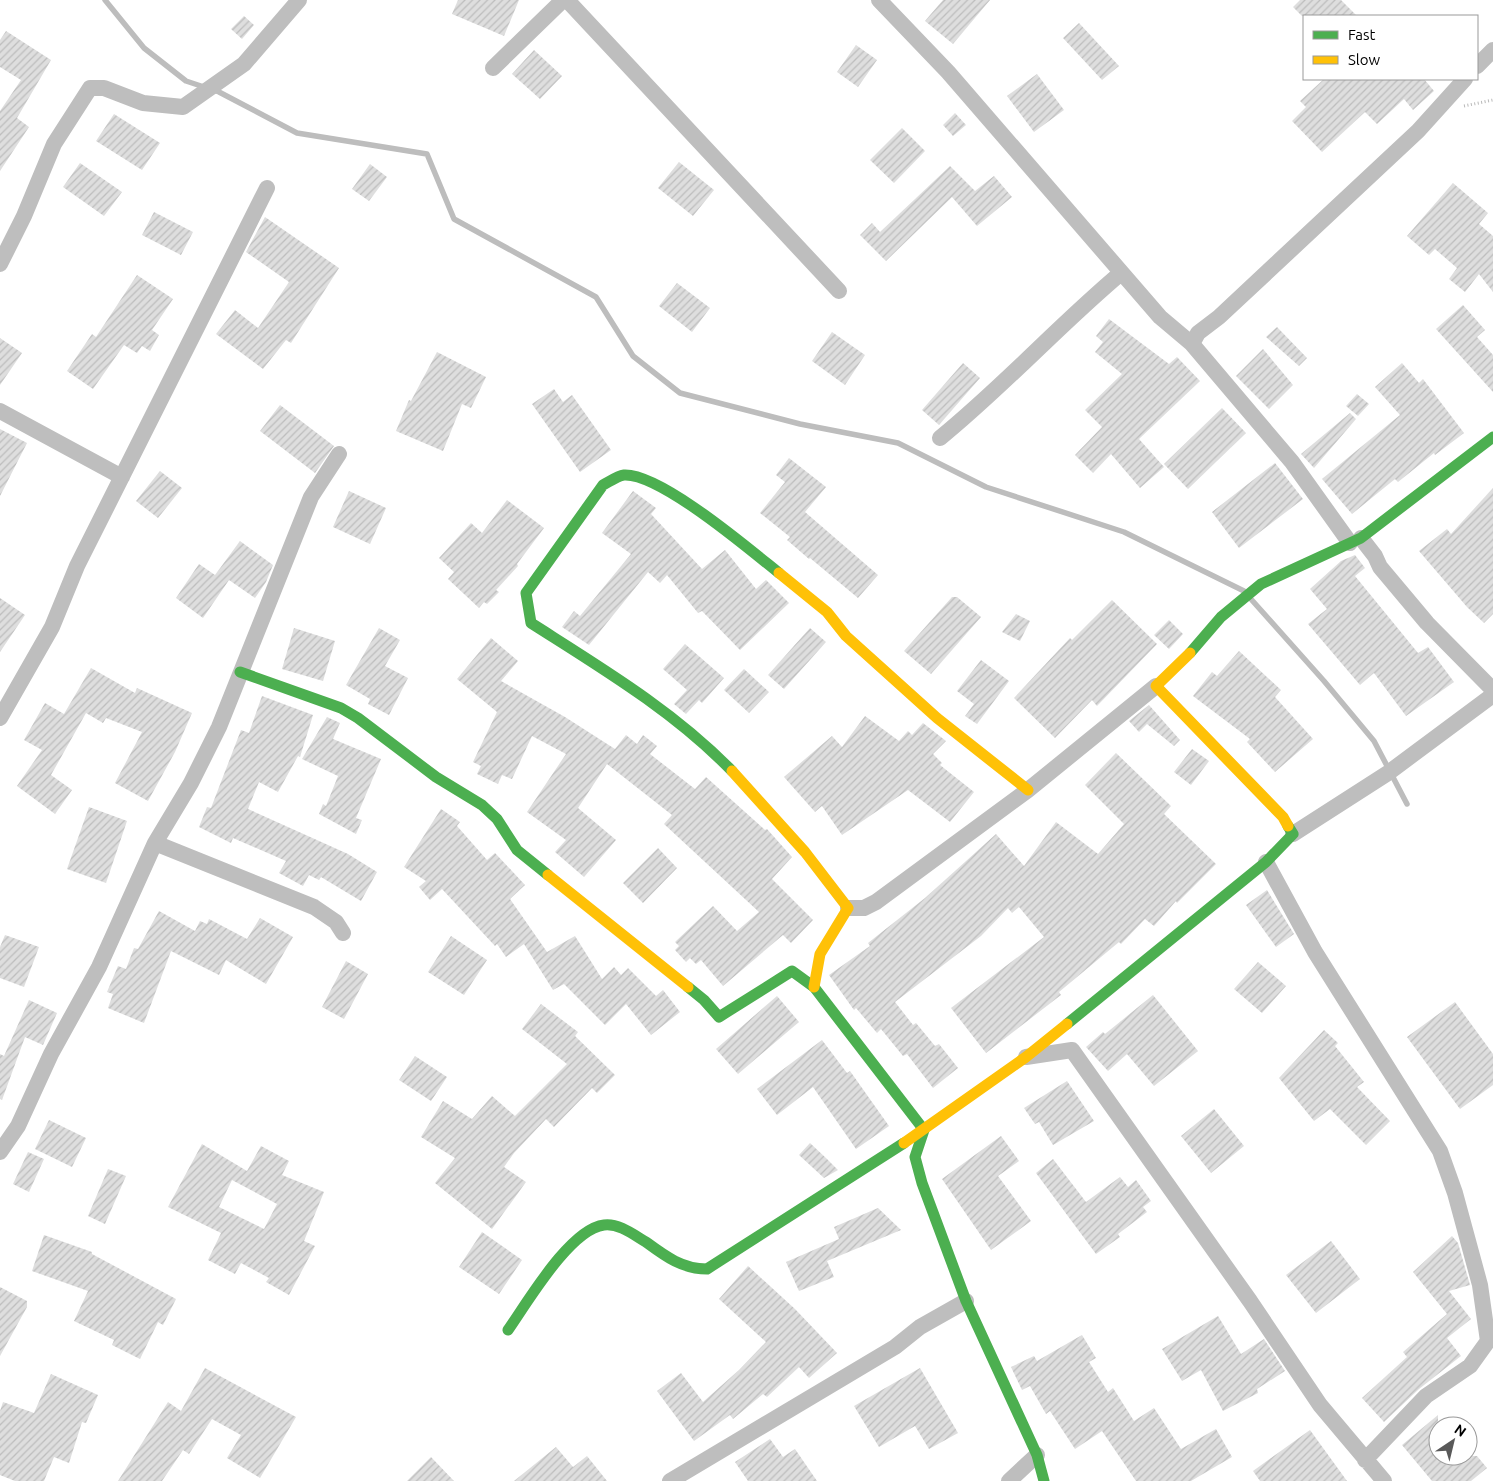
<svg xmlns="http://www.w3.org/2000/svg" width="1493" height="1481" viewBox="0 0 1493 1481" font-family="Ubuntu,sans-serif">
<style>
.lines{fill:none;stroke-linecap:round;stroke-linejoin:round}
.stream{stroke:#bdbdbd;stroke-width:5.5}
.building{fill:url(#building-hatch);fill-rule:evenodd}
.path{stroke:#b9b9b9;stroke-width:3;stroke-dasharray:1 2.5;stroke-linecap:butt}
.street{stroke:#bebebe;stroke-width:16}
.fast{stroke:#4caf50;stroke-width:11}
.slow{stroke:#ffc107;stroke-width:11}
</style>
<defs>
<pattern id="building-hatch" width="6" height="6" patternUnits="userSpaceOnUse" patternTransform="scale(1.25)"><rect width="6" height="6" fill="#dedede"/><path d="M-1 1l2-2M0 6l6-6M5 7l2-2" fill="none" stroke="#bdbdbd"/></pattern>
</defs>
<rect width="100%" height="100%" fill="#fff"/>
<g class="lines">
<path class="stream" d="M 105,0 L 144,48 L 186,81 L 219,92 L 297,133 L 427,154 L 454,219 L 596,297 L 633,356 L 680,393 L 800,424 L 898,443 L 986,487 L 1124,532 L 1244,591
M 1250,598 L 1324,681 L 1374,741 L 1407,804"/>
</g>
<path class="building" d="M 458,0 L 519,0 L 504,36 L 452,14 Z
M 943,0 L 990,0 L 953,44 L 925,21 Z
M 1300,0 L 1341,0 L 1357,16 L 1302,16 L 1293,7 Z
M 244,16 L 254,25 L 242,39 L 231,29 Z
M 1079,23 L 1119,66 L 1102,80 L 1063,38 Z
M 6,31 L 51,60 L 17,118 L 29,127 L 0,171 L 0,111 L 21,80 L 0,67 L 0,40 Z
M 856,45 L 877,60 L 858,87 L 837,72 Z
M 534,50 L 562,76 L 540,99 L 512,74 Z
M 1037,74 L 1064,110 L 1034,132 L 1007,96 Z
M 1324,79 L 1424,79 L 1434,91 L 1413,110 L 1404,99 L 1377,124 L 1365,112 L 1322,152 L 1292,121 L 1306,107 L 1300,101 Z
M 955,113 L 966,125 L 953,136 L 943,125 Z
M 114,114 L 160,143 L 142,170 L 96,141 Z
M 902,128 L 925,151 L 894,183 L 870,160 Z
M 679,162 L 714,190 L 693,216 L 658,188 Z
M 80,163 L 122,192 L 104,216 L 63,187 Z
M 370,164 L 387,177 L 369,201 L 352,189 Z
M 950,166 L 975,191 L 994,176 L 1012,197 L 977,226 L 952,197 L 886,261 L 860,235 L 872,223 L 880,232 Z
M 1453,183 L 1488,213 L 1479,224 L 1493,236 L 1493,292 L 1479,274 L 1465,292 L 1449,279 L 1457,268 L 1435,249 L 1429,255 L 1407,236 Z
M 154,212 L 193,232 L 181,255 L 142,235 Z
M 265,217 L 339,268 L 291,343 L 286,340 L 263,369 L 216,334 L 235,310 L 258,328 L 289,282 L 246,252 Z
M 137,275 L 173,299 L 152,330 L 159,335 L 150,351 L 142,346 L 137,353 L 124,345 L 93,389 L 67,371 L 92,334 L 96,337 Z
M 677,283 L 710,308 L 692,332 L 659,306 Z
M 1463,305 L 1485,330 L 1477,337 L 1493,355 L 1493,392 L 1436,329 Z
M 1109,319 L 1169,364 L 1177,357 L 1200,381 L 1139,439 L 1164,467 L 1140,488 L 1111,454 L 1093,473 L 1075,455 L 1102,427 L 1085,410 L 1122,374 L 1095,352 L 1103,342 L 1096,336 Z
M 1277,327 L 1307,358 L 1299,366 L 1266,337 Z
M 832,332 L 865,355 L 845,385 L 812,361 Z
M 0,338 L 22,353 L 0,385 Z
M 1263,349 L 1293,385 L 1269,409 L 1236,376 Z
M 437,352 L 486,377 L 471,408 L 462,404 L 443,451 L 396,431 L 409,400 L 411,401 Z
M 963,363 L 980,378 L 939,425 L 922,410 Z
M 1402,363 L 1419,383 L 1423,379 L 1464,433 L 1435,455 L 1434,453 L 1398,482 L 1395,479 L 1352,514 L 1322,479 L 1400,415 L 1375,387 Z
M 554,389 L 563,402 L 572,395 L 611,450 L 580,472 L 532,404 Z
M 1357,394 L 1369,404 L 1358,416 L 1346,406 Z
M 280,405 L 334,446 L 315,473 L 260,431 Z
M 1222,408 L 1246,433 L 1188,489 L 1164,464 Z
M 1350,413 L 1356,419 L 1314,468 L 1301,454 Z
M 0,429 L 27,443 L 0,496 Z
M 789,458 L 826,487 L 805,512 L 878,575 L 858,598 L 810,558 L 809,559 L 787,540 L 790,537 L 760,513 L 785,482 L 776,475 Z
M 1275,463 L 1303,499 L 1239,548 L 1212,512 Z
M 160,471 L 182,488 L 158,518 L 136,501 Z
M 1493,488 L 1493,614 L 1484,623 L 1467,607 L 1419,551 L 1447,529 L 1451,534 Z
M 349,491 L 386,508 L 370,544 L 333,527 Z
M 633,491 L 656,508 L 651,514 L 702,569 L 725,550 L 756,589 L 766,580 L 789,603 L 740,650 L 702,611 L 698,613 L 667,575 L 660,583 L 648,572 L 589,645 L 562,627 L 574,611 L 580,616 L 631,554 L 602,533 Z
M 507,500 L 544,528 L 517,564 L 518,566 L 496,590 L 499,592 L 487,604 L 484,602 L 479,608 L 448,579 L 454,572 L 439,558 L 471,523 L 482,533 Z
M 240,541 L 273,565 L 266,582 L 255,598 L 229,580 L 203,618 L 176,598 L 199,564 L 215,575 Z
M 1355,555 L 1365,568 L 1355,576 L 1418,653 L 1428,647 L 1454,682 L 1406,716 L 1374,673 L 1360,685 L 1308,624 L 1327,609 L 1310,589 L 1341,561 Z
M 952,597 L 957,597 L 981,617 L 931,674 L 904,651 Z
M 0,598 L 25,615 L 0,652 Z
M 1112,600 L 1157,644 L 1097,706 L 1092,700 L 1055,738 L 1014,698 L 1070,638 L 1072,640 Z
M 1016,614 L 1030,621 L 1020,641 L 1002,632 Z
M 1169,620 L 1183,634 L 1169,649 L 1154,635 Z
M 294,628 L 335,641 L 323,681 L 282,669 Z
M 379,628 L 400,640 L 385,666 L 408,678 L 389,715 L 368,704 L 370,699 L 346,685 Z
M 810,628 L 826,642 L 784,689 L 768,675 Z
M 491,638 L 518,661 L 501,681 L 565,717 L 615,749 L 626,735 L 637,744 L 643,735 L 657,746 L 650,754 L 695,789 L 706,777 L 765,830 L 767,829 L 792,857 L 772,879 L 813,920 L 791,943 L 783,935 L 723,986 L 701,960 L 696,964 L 690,958 L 686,962 L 675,950 L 679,946 L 675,942 L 713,906 L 737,931 L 759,912 L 664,824 L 672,815 L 607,764 L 578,808 L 616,840 L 584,877 L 555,852 L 566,840 L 527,812 L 566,754 L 532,736 L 512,779 L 502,775 L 498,784 L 477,774 L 481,766 L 473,762 L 497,712 L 457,679 Z
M 685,644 L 724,678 L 702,703 L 699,700 L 686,714 L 674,704 L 687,690 L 663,669 Z
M 1239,651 L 1281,690 L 1275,697 L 1313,739 L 1275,772 L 1247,742 L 1250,739 L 1193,696 L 1212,672 L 1217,676 Z
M 981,660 L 1009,681 L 977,724 L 965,716 L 974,704 L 957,691 Z
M 91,668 L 135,693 L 137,688 L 192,713 L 175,752 L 148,801 L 115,783 L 142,732 L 106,718 L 103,723 L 86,713 L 51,775 L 72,790 L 55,814 L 17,786 L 42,750 L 24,740 L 45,703 L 64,714 Z
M 744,669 L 769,692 L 749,713 L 724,690 Z
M 262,696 L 313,715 L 300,757 L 298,756 L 278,792 L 259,782 L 248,809 L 348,854 L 377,872 L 361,901 L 321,877 L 319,880 L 309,875 L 303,886 L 279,873 L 286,861 L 233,838 L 231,843 L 199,827 L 207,807 L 211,808 L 241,730 L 249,733 Z
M 1149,705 L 1180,740 L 1174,746 L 1147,724 L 1139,732 L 1129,721 Z
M 865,716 L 899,741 L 908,731 L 912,735 L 923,723 L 946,741 L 933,754 L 942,763 L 940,765 L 974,792 L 950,822 L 908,790 L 842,835 L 822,806 L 815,812 L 784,777 L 832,736 L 842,747 Z
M 327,717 L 340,723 L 333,739 L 381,759 L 356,818 L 362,820 L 356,834 L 319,814 L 323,804 L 326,806 L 338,776 L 302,759 Z
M 1192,749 L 1209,761 L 1191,785 L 1174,772 Z
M 1116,753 L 1171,806 L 1164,814 L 1216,864 L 1177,903 L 1176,901 L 1154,926 L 1145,919 L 1121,944 L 1119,942 L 1059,992 L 1061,995 L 986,1053 L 951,1008 L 1044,937 L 1019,907 L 1012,913 L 1008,908 L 981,936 L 895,1002 L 913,1025 L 916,1023 L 935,1046 L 939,1044 L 958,1068 L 933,1088 L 907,1054 L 903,1056 L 881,1029 L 877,1033 L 856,1008 L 854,1010 L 829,975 L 870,946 L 868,943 L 925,898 L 996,834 L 1024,866 L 1056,822 L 1098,854 L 1124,824 L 1085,785 Z
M 89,807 L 127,821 L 106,883 L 67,869 Z
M 441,809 L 460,822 L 457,826 L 487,860 L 495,853 L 525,885 L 510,899 L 547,952 L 575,936 L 602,979 L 614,967 L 621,975 L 628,968 L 656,996 L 663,990 L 680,1012 L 651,1035 L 626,1004 L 605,1025 L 564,984 L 553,990 L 524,944 L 506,957 L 497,944 L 495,946 L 442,889 L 430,900 L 419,887 L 426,881 L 404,867 Z
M 658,848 L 677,868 L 643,903 L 623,883 Z
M 1267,890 L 1294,934 L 1276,947 L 1246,905 Z
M 159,911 L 195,931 L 200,921 L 207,924 L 209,919 L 247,939 L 260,918 L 293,937 L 266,984 L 226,960 L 219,975 L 171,951 L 144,1023 L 108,1008 L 113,994 L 107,992 L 118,966 L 126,969 L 134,948 L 138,949 Z
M 5,935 L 39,947 L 24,987 L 0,978 L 0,947 Z
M 451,936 L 487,960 L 464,995 L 428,972 Z
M 346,961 L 368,974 L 344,1019 L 322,1007 Z
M 1258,962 L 1286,986 L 1262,1013 L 1234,989 Z
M 1153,995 L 1198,1051 L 1154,1086 L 1127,1054 L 1108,1071 L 1086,1047 L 1103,1032 L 1105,1034 Z
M 777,996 L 799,1022 L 738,1074 L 716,1049 Z
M 29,1000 L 57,1013 L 43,1045 L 25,1037 L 2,1100 L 0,1099 L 0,1054 L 4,1056 Z
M 1455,1002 L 1493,1054 L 1493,1085 L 1460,1109 L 1407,1037 Z
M 541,1004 L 578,1032 L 575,1036 L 615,1075 L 597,1093 L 592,1088 L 554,1127 L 546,1119 L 514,1153 L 504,1167 L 526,1182 L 492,1229 L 435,1183 L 455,1158 L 421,1137 L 443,1101 L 472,1119 L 492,1096 L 515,1116 L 567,1064 L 522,1029 Z
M 1324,1030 L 1338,1043 L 1335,1046 L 1364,1082 L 1357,1087 L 1390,1121 L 1366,1145 L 1330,1109 L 1314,1121 L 1279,1078 Z
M 822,1040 L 847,1073 L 850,1071 L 889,1126 L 856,1149 L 813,1087 L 777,1115 L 757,1089 Z
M 415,1056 L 447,1077 L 431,1101 L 399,1080 Z
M 1067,1081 L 1094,1121 L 1053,1145 L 1039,1122 L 1035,1124 L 1024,1108 Z
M 1214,1109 L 1244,1146 L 1211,1173 L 1181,1136 Z
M 49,1120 L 86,1138 L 72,1167 L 35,1149 Z
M 1001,1136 L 1019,1161 L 998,1176 L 1031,1221 L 991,1250 L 942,1179 Z
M 810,1143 L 827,1159 L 838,1170 L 824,1178 L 799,1155 Z
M 202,1144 L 247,1171 L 261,1146 L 289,1161 L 282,1175 L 324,1192 L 304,1241 L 315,1246 L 289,1295 L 266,1282 L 269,1278 L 241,1263 L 235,1274 L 208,1260 L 221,1233 L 168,1207 ZM 232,1180 L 277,1204 L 264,1229 L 219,1207 Z
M 28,1152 L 44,1159 L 29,1192 L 13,1184 Z
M 1053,1159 L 1086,1202 L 1120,1177 L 1128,1187 L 1136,1180 L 1151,1201 L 1143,1207 L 1147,1212 L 1118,1234 L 1120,1237 L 1096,1254 L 1036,1173 Z
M 108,1169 L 126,1176 L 105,1224 L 88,1216 Z
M 878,1208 L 901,1230 L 827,1261 L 834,1277 L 799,1291 L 786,1262 L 839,1239 L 834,1227 Z
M 482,1232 L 522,1260 L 499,1294 L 459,1267 Z
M 44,1235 L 92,1252 L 92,1254 L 176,1299 L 163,1325 L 158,1322 L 140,1359 L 112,1345 L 114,1340 L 74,1321 L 88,1291 L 32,1271 Z
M 1452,1236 L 1458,1243 L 1470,1285 L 1449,1291 L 1471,1319 L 1447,1338 L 1461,1356 L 1419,1389 L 1384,1422 L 1362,1398 L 1407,1357 L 1403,1352 L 1447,1314 L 1413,1272 Z
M 1331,1241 L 1360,1279 L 1316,1313 L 1286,1275 Z
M 748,1266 L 795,1309 L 837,1353 L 809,1378 L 799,1367 L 767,1397 L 763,1394 L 733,1419 L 730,1415 L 694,1441 L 657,1391 L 681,1373 L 703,1402 L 739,1370 L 766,1342 L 719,1299 Z
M 0,1287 L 27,1301 L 27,1307 L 0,1356 Z
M 1218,1316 L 1241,1354 L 1264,1339 L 1285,1371 L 1257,1389 L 1258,1393 L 1223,1411 L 1201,1370 L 1182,1381 L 1162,1349 Z
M 1082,1335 L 1096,1358 L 1089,1362 L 1108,1392 L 1113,1388 L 1134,1421 L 1154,1408 L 1181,1449 L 1216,1429 L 1232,1457 L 1191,1481 L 1136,1481 L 1102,1431 L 1075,1449 L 1050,1411 L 1046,1414 L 1030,1386 L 1022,1390 L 1011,1367 L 1034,1356 L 1037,1361 Z
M 205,1368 L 296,1417 L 260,1478 L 227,1458 L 241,1435 L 212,1419 L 189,1454 L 183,1450 L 162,1481 L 118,1481 L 168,1402 L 181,1411 Z
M 920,1368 L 958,1433 L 929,1449 L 915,1426 L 879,1447 L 854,1406 Z
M 51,1374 L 98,1395 L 86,1423 L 82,1422 L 69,1463 L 54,1457 L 44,1481 L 15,1481 L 0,1475 L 0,1411 L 3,1402 L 34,1413 Z
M 1438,1415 L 1438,1456 L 1477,1456 L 1487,1468 L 1471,1481 L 1432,1481 L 1402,1445 Z
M 1310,1430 L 1347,1481 L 1260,1481 L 1253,1471 Z
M 770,1439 L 783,1457 L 795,1449 L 817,1481 L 748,1481 L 735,1462 Z
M 556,1447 L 573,1467 L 587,1456 L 607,1481 L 514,1481 Z
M 431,1457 L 454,1481 L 407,1481 Z"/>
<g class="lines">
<path class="path" d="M 1464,106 L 1493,100"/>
<path class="street" d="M 567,0 L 839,291
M 879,0 L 948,72 L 1160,317 L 1192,344 L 1198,333 L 1219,317 L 1418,131 L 1465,79
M 1477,66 L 1493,50
M 493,68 L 563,0
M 0,264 L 24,216 L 54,144 L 90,88 L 104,88 L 143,103 L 183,107 L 244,64 L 299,0
M 1192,344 L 1292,462 L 1350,543
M 0,411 L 122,477
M 940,438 C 1004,386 1059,325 1121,273
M 1361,538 L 1375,556 L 1380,567 L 1427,623 L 1493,690
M 0,718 L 52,627 L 77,566 L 267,188
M 1293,834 L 1388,773 L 1493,695
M 155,843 L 314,907 L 336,922 L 343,933
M 1266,862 L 1315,952 L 1440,1151 L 1455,1193 L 1480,1285 L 1488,1341 L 1470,1366 L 1426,1396 L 1365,1460
M 848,908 L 864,908 L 876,902 L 1028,790 L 1156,686
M 1026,1057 L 1072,1050 L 1250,1301 L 1320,1405 L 1384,1481
M 0,1152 L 18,1126 L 51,1054 L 99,967 L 155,843 L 191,783 L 219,727 L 311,497 L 339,454
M 670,1481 L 895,1347 L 920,1327 L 966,1301
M 1009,1481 L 1037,1455"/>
<path class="fast" d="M 1190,653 L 1221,617 L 1261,584 L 1361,538 L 1493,437
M 240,672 L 341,708 L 358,718 L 436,777 L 482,805 L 497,819 L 517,850 L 548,875
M 732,771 C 674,711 600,667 531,623 L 526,593 L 603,485 C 609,482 617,476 624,475 C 660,473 749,549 779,573
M 688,987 L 704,1000 L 719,1017 L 792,971 L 814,987 L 924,1130 L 915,1157 L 922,1183 L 966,1301 L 1037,1455 L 1044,1481
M 1067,1024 L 1266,862 L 1293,834 L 1288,826
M 508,1330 C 527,1303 570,1229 604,1225 C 619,1223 634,1235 646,1242 C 665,1256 682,1269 707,1269 L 904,1143"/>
<path class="slow" d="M 779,573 L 827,612 L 846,636 L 937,718 L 1028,790
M 1190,653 L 1156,686 L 1283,817 L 1288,826
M 732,771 L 805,852 L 848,908 L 820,954 L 814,987
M 548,875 L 688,987
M 904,1143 L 1026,1057 L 1067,1024"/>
</g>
<rect x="1303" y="15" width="175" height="65" fill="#ffffff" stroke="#999999"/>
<rect x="1313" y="31" width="25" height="8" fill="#4caf50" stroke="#999999"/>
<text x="1348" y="40" font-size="15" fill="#000000">Fast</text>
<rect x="1313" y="56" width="25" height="8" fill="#ffc107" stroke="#999999"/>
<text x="1348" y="65" font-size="15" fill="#000000">Slow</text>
<g transform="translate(1453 1441) rotate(35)"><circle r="24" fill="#ffffff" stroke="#999999"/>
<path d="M0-4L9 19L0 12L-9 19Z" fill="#595959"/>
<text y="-8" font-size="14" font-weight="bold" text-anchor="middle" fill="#000000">N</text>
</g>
</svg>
